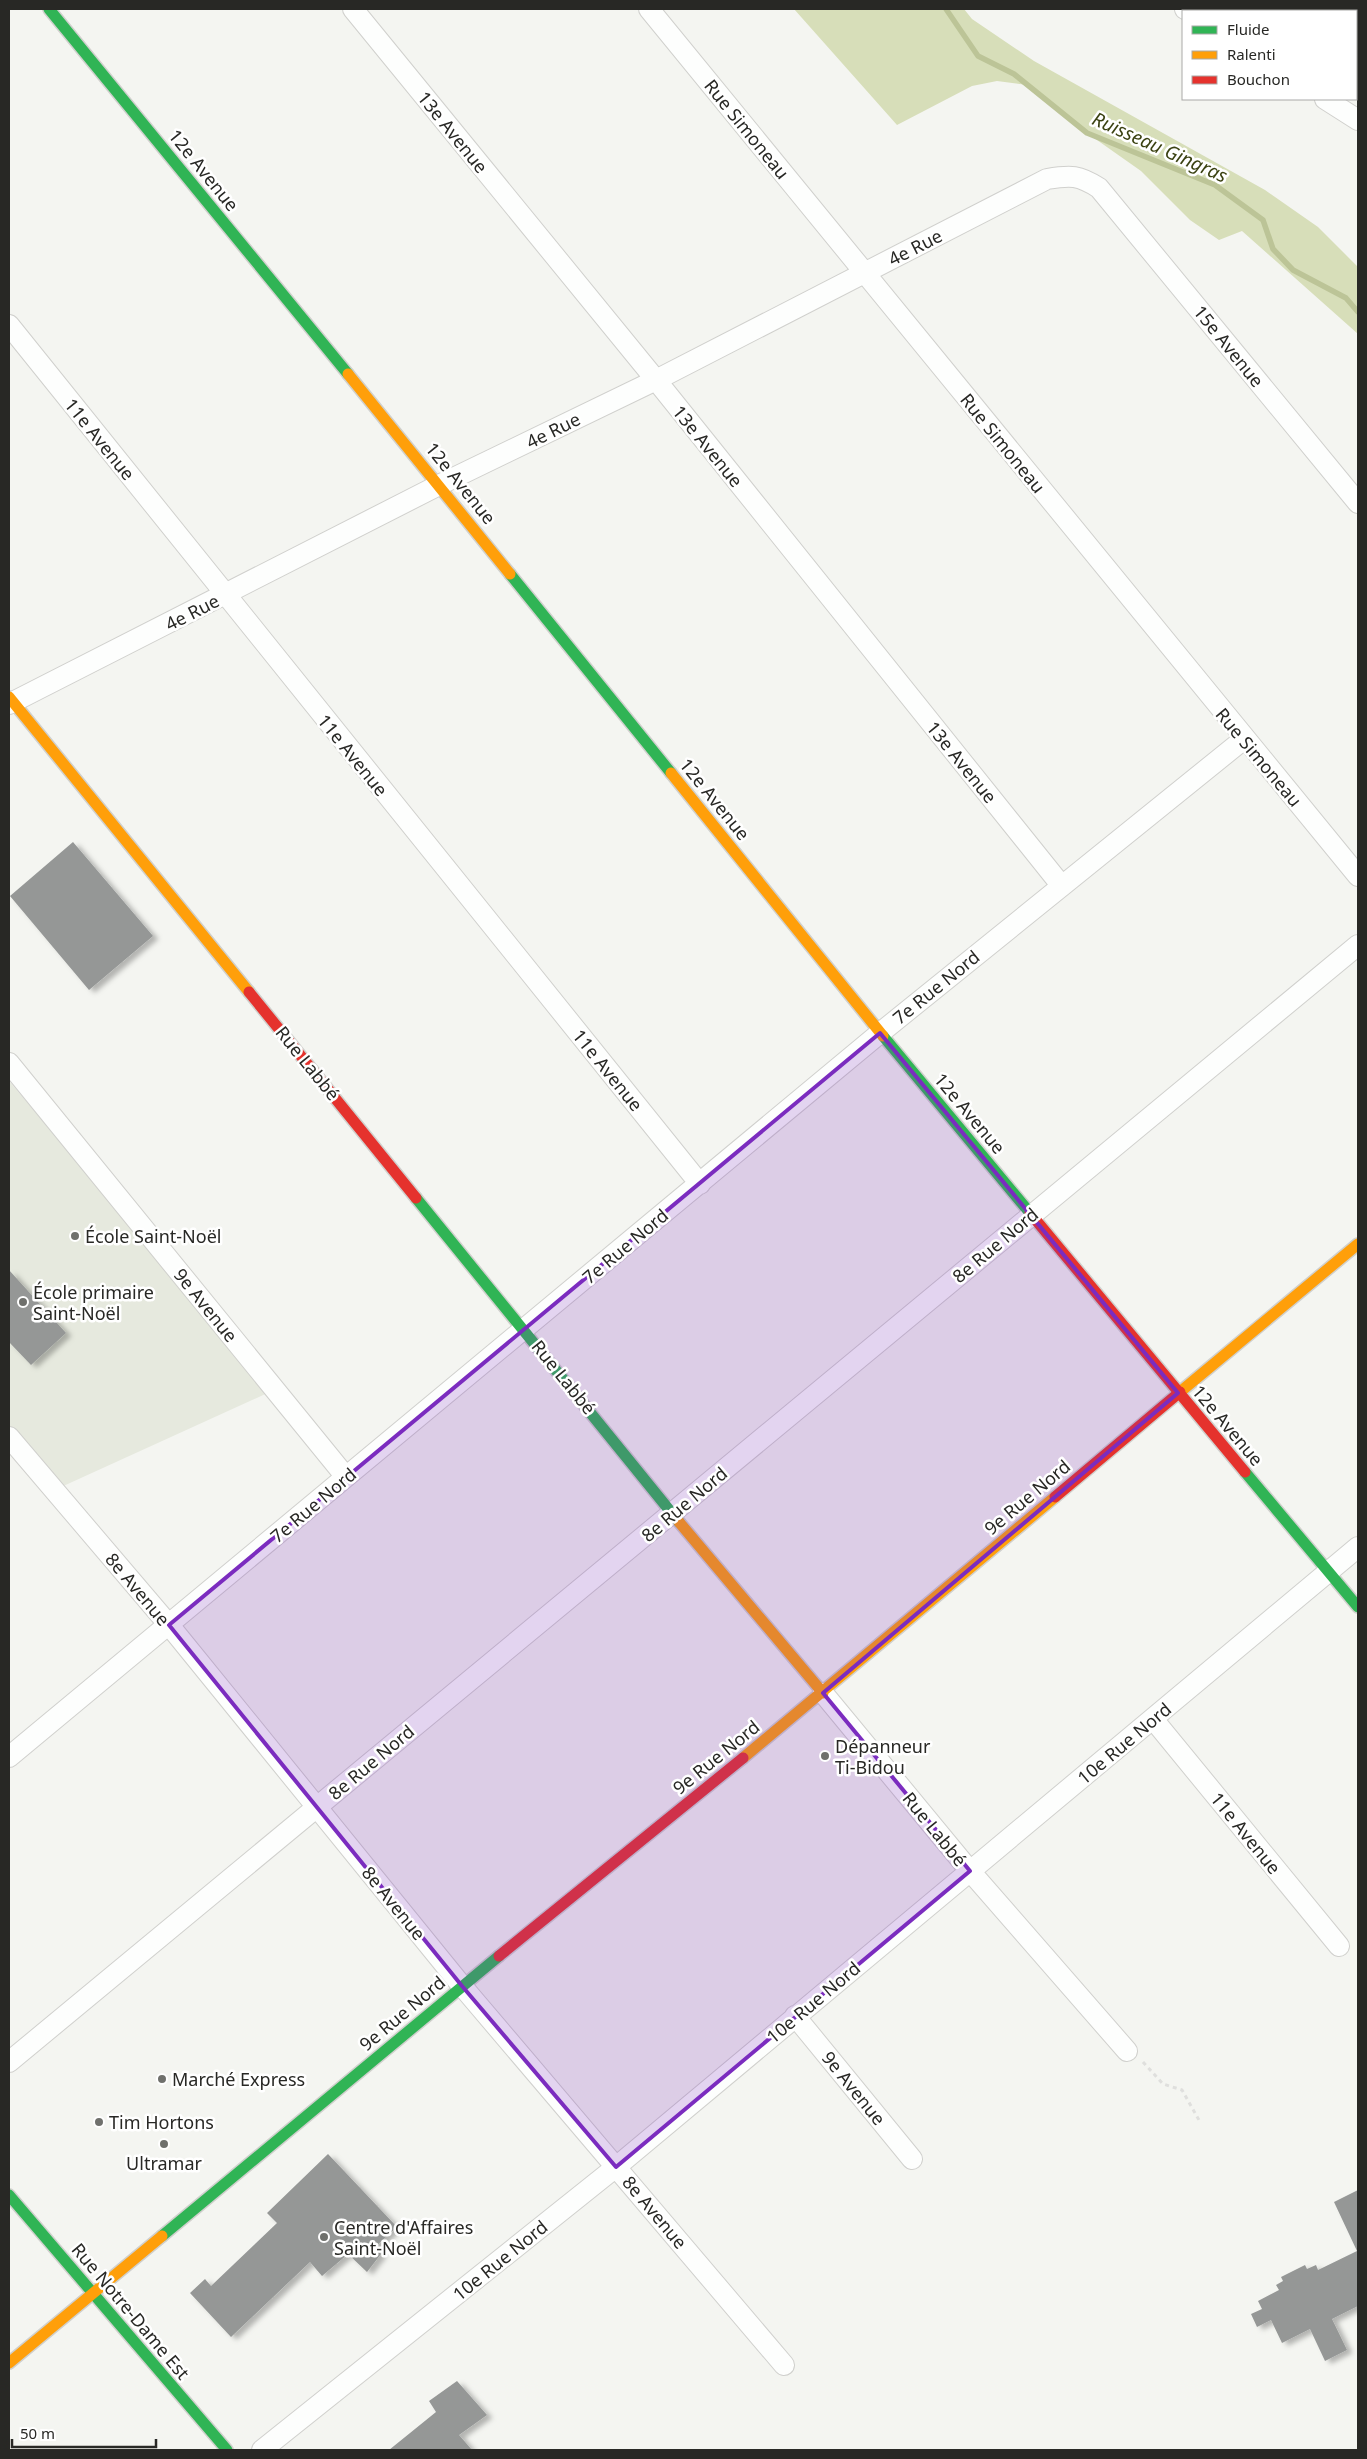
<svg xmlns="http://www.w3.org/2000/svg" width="1367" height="2459" viewBox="0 0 1367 2459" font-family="'Noto Sans',sans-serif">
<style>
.built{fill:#e6e9de}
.forest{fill:#d7deb9}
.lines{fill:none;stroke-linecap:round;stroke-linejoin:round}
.stream{stroke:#bcc497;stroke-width:5.5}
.building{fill:#959796;filter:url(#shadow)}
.street-casing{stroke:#d0d0cd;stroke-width:22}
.fast-casing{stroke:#d0d0cd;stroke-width:14}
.slow-casing{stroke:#d0d0cd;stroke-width:14}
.jam-casing{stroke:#d0d0cd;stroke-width:14}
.path{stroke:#dfdfdd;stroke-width:3;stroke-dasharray:4 4;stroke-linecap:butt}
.street{stroke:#fdfefd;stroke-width:20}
.fast{stroke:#30b455;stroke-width:11}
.slow{stroke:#ff9f0a;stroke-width:11}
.jam{stroke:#e5322d;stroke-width:11}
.marked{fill:#7b2cbf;fill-opacity:0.2;stroke:#7b2cbf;stroke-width:4;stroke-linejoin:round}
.poi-dot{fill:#6f706c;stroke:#fff;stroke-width:2}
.labels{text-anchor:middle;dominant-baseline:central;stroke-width:5;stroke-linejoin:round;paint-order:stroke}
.street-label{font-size:18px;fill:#282825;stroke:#fff}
.poi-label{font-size:18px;fill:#282825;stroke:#fff;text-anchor:start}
.water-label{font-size:19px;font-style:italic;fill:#3b4212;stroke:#fff}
</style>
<defs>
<filter id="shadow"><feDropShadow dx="5.5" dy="3" stdDeviation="2.5" flood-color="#0004"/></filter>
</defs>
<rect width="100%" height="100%" fill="#f4f5f1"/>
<path class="built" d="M 9,1081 L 272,1391 L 48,1493 L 9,1446 Z"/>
<path class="forest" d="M 794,9 L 964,9 L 972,19 L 1034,61 L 1265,190 L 1318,227 L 1358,267 L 1358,334 L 1242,231 L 1219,240 L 1190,220 L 1141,171 L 1087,133 L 1027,85 L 997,81 L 972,86 L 897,125 Z"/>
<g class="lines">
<path class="stream" d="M 946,9 L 978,56 L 1014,74 L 1087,133 L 1215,185 L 1263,220 L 1273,249 L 1293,270 L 1346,298 L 1358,312"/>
</g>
<path class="building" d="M 73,842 L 153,936 L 89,990 L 10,896 Z
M 9,1270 L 66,1333 L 31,1365 L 9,1342 Z
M 328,2154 L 397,2227 L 375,2247 L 381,2254 L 367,2272 L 348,2254 L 322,2276 L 310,2262 L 231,2337 L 190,2293 L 205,2279 L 211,2286 L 277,2223 L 267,2213 Z
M 1358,2190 L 1358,2306 L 1332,2319 L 1347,2350 L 1325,2361 L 1310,2329 L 1282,2343 L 1271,2320 L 1257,2327 L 1251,2314 L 1262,2309 L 1258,2301 L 1279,2290 L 1276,2285 L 1283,2281 L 1281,2277 L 1305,2265 L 1307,2269 L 1316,2265 L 1318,2270 L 1357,2251 L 1334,2202 Z
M 457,2381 L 487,2415 L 459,2435 L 472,2450 L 389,2450 L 436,2412 L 429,2401 Z"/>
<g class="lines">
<g class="street-casing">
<path id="street" d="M 353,9 L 656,380 L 1061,885
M 649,9 L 1358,876
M 1185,9 L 1189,11
M 1325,99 L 1358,120
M 9,325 L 700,1184
M 9,704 L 439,485 L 656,380 L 1047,179 C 1071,175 1079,175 1099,188 L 1358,503
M 9,1063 L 346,1477
M 9,1437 L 169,1625 L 462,1986 L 784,2365
M 823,1693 L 970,1871 L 1127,2051
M 1153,1719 L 1339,1946
M 9,1757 L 880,1033 L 1244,739
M 795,2016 L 912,2159
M 9,2062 L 1358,945
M 262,2450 L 616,2167 L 1358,1547"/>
</g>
<g class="fast-casing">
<path id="fast" d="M 49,9 L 348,374
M 510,574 L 671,773
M 883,1036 L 1030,1213
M 416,1198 L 679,1522
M 1245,1472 L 1358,1607
M 9,2195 L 227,2450
M 162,2236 L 499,1956"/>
</g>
<g class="slow-casing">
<path id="slow" d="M 348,374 L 510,574
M 9,697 L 249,992
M 671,773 L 883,1036
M 1180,1392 L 1358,1244
M 679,1522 L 823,1693
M 743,1758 L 1055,1497
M 9,2363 L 162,2236"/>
</g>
<g class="jam-casing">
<path id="jam" d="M 249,992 L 416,1198
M 1030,1213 L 1245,1472
M 1055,1497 L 1180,1392
M 499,1956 L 743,1758"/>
</g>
<path class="path" d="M 1143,2062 L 1163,2084 L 1182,2090 L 1199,2120"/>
<use href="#street" class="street"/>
<use href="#fast" class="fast"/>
<use href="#slow" class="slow"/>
<use href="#jam" class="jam"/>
</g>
<path class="marked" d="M 880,1033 L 1178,1393 L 823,1693 L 970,1871 L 616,2167 L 462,1986 L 169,1625 Z"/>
<g class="poi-dot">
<circle cx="75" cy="1236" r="5"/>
<circle cx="23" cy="1302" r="5"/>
<circle cx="825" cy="1756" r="5"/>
<circle cx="162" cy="2079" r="5"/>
<circle cx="99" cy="2122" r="5"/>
<circle cx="164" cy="2144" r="5"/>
<circle cx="324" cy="2237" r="5"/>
</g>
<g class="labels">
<g class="street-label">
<text transform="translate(747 129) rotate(51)">Rue Simoneau</text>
<text transform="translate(453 132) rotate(51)">13e Avenue</text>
<text transform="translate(204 170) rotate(51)">12e Avenue</text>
<text transform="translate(915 247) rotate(-27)">4e Rue</text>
<text transform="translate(1229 346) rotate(51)">15e Avenue</text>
<text transform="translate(553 430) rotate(-26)">4e Rue</text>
<text transform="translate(100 439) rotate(51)">11e Avenue</text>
<text transform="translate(1003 443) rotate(51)">Rue Simoneau</text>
<text transform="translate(708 446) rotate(51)">13e Avenue</text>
<text transform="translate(461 483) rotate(51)">12e Avenue</text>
<text transform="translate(192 612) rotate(-27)">4e Rue</text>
<text transform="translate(353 755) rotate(51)">11e Avenue</text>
<text transform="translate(1259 757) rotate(50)">Rue Simoneau</text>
<text transform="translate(962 762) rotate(51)">13e Avenue</text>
<text transform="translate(715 799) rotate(51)">12e Avenue</text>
<text transform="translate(936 987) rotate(-39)">7e Rue Nord</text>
<text transform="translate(308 1063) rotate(51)">Rue Labbé</text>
<text transform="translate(608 1070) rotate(51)">11e Avenue</text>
<text transform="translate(970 1113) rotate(50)">12e Avenue</text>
<text transform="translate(995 1245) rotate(-40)">8e Rue Nord</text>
<text transform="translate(625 1246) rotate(-40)">7e Rue Nord</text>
<text transform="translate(206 1305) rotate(51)">9e Avenue</text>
<text transform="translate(564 1377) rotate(51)">Rue Labbé</text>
<text transform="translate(1228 1425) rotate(50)">12e Avenue</text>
<text transform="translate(1027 1497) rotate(-40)">9e Rue Nord</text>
<text transform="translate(684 1504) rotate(-40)">8e Rue Nord</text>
<text transform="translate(313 1505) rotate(-40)">7e Rue Nord</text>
<text transform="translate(138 1589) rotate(50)">8e Avenue</text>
<text transform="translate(1124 1743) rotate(-40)">10e Rue Nord</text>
<text transform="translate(716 1757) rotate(-39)">9e Rue Nord</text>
<text transform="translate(371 1762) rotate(-40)">8e Rue Nord</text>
<text transform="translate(935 1829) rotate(51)">Rue Labbé</text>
<text transform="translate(1246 1833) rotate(51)">11e Avenue</text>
<text transform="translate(394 1903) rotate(51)">8e Avenue</text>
<text transform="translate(813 2002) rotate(-40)">10e Rue Nord</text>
<text transform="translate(402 2013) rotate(-40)">9e Rue Nord</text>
<text transform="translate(854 2088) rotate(51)">9e Avenue</text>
<text transform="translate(655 2212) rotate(50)">8e Avenue</text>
<text transform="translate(500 2260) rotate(-39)">10e Rue Nord</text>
<text transform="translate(131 2311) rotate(50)">Rue Notre-Dame Est</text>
</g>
<g class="poi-label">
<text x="85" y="1236">École Saint-Noël</text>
<text x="33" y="1292">École primaire<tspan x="33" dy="21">Saint-Noël</tspan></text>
<text x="835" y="1746">Dépanneur<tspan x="835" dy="21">Ti-Bidou</tspan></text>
<text x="172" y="2079">Marché Express</text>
<text x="109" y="2122">Tim Hortons</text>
<text x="164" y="2163" text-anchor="middle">Ultramar</text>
<text x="334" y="2227">Centre d'Affaires<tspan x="334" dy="21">Saint-Noël</tspan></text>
</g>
<g class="water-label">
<text transform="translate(1160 147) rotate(24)">Ruisseau Gingras</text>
</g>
</g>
<rect width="1367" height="2459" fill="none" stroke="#282825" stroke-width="20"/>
<rect x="1182" y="10" width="175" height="90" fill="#ffffff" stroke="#a9a9a8"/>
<rect x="1192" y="26" width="25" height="8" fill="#30b455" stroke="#a9a9a8"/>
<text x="1227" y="35" font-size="15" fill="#282825">Fluide</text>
<rect x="1192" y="51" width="25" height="8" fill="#ff9f0a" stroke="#a9a9a8"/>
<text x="1227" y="60" font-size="15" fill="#282825">Ralenti</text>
<rect x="1192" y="76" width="25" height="8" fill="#e5322d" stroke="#a9a9a8"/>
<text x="1227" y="85" font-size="15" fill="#282825">Bouchon</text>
<path d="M12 2439v8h144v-8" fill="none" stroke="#282825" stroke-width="2.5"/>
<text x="20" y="2439" font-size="15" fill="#282825" stroke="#ffffff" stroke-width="4" paint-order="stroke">50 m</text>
</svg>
